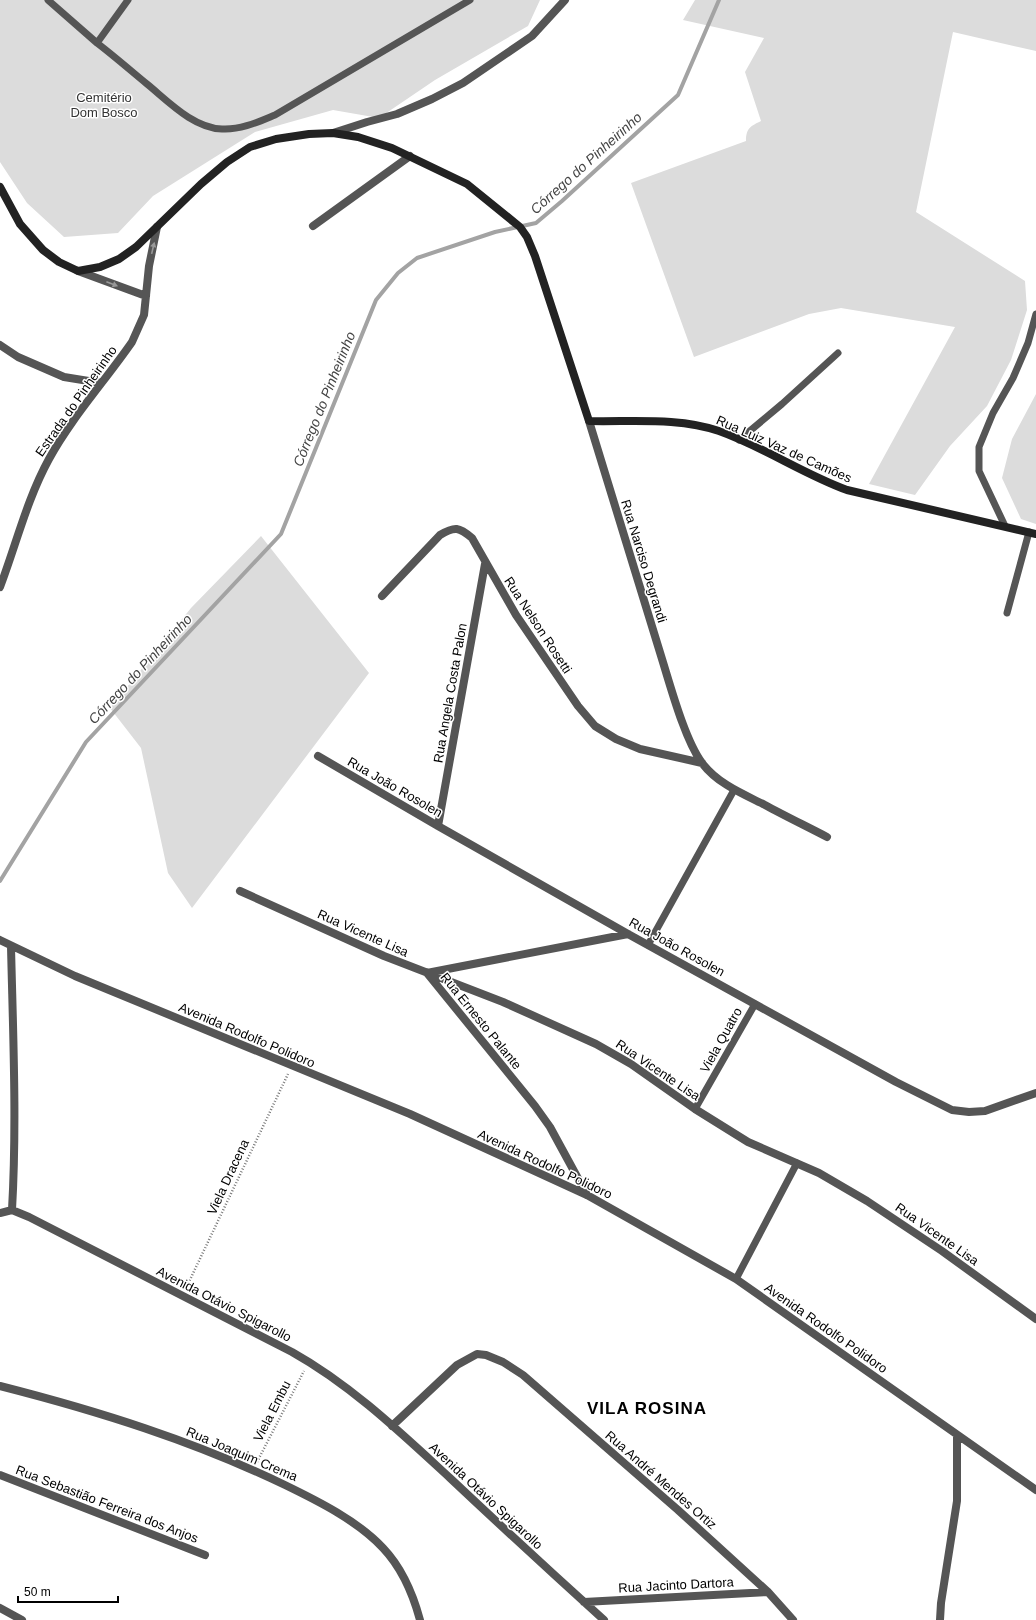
<svg xmlns="http://www.w3.org/2000/svg" width="1036" height="1620" viewBox="0 0 1036 1620" font-family="Helvetica,sans-serif">
<style>
.green{fill:#dcdcdc}
.lines{fill:none;stroke-linecap:round;stroke-linejoin:round}
.stream{stroke:#a3a3a3;stroke-width:4}
.path{stroke:#777;stroke-width:2.5;stroke-dasharray:1 2;stroke-linecap:butt}
.lane{stroke:#555;stroke-width:7}
.street{stroke:#555;stroke-width:8}
.secondary{stroke:#222;stroke-width:8}
.oneway{fill:#999}
.labels{text-anchor:middle;dominant-baseline:central;stroke-width:3;stroke-linejoin:round;paint-order:stroke}
.park-label{font-size:13px;fill:#333;stroke:#fff}
.street-label{font-size:13px;fill:#000;stroke:#fff}
.water-label{font-size:14px;font-style:italic;fill:#444;stroke:#fff}
.district-label{font-size:17px;font-weight:bold;letter-spacing:1px;fill:#000;stroke:#fff}
</style>
<rect width="100%" height="100%" fill="#fff"/>
<path class="green" d="M 0,0 L 540,0 L 528,26 L 435,80 L 379,118 L 333,110 L 255,132 L 153,196 L 118,233 L 64,237 L 27,203 L 0,162 Z
M 695,0 L 1036,0 L 1036,51 L 953,32 L 916,212 L 1025,281 L 1027,310 L 1011,360 L 987,406 L 950,446 L 915,495 L 869,484 L 955,327 L 841,308 L 809,314 L 694,357 L 631,183 L 746,141 C 746,128 751,126 761,121 L 745,72 L 764,38 L 683,20 Z
M 1036,394 L 1036,524 L 1021,519 L 1002,478 L 1012,439 Z
M 261,536 L 369,673 L 192,908 L 168,873 L 141,748 L 110,708 L 191,608 Z"/>
<g class="lines">
<path class="stream" d="M 0,881 L 86,742 L 281,534 L 376,300 L 398,273 L 417,258 L 495,232 L 536,223 L 562,201 L 678,95 L 719,0"/>
<path class="path" d="M 187,1286 L 288,1074
M 257,1462 L 304,1371"/>
<path class="lane" d="M 48,0 L 97,43 L 128,0
M 97,43 C 114,56 130,70 147,84 C 168,101 193,128 222,129 C 241,130 258,122 275,115 L 470,0
M 739,440 L 782,404 L 838,353
M 1005,526 L 979,471 L 979,447 L 993,413 L 1013,378 L 1028,343 L 1036,314
M 1007,613 L 1029,532
M 648,945 L 734,790
M 695,1109 L 755,1004
M 736,1279 L 797,1163"/>
<path class="street" d="M 333,133 L 367,122 L 397,114 L 432,99 L 463,83 L 532,36 L 565,0
M 313,226 L 410,156
M 78,271 L 146,296
M 0,345 L 18,357 L 64,377 L 101,383
M 589,421 C 614,500 637,580 662,659 C 671,688 685,740 702,763 C 718,784 743,794 765,805 C 785,816 806,826 827,837
M 0,587 C 16,545 27,499 49,459 C 72,417 105,381 132,342 L 144,315 L 149,266 L 157,227
M 382,596 L 440,535 C 455,526 459,527 472,538 L 516,615 L 578,706 L 595,726 L 616,739 L 640,749 L 702,763
M 318,756 L 438,826 L 628,934 L 896,1082 L 952,1110 L 969,1112 L 985,1111 L 1036,1093
M 438,826 L 485,564
M 240,891 L 384,956 L 503,1002 L 596,1044 L 631,1064 L 695,1109 L 748,1142 L 819,1173 L 867,1201 L 942,1251 L 1036,1319
M 0,940 L 75,976 L 410,1114 L 587,1195 L 736,1279 L 1036,1490
M 11,946 C 13,1034 17,1122 12,1210
M 587,1195 L 550,1127 L 535,1106 L 427,973 L 628,934
M 12,1210 L 29,1217 L 292,1352 C 351,1385 401,1433 450,1478 C 501,1526 552,1573 604,1620
M 0,1213 L 12,1210
M 0,1386 C 98,1411 194,1441 285,1485 C 318,1501 358,1521 383,1548 C 402,1568 413,1594 420,1620
M 392,1426 L 457,1365 L 477,1354 L 486,1355 L 503,1362 L 523,1375 L 678,1510 L 768,1592 L 793,1620
M 0,1475 L 205,1555
M 584,1602 L 768,1592
M 0,1608 L 22,1620
M 940,1620 L 941,1603 L 957,1501 L 957,1435"/>
<path class="secondary" d="M 0,187 L 20,224 L 43,250 L 59,262 L 78,271 L 100,267 L 119,259 L 136,247 L 201,184 L 227,162 L 250,147 L 276,139 L 309,134 L 333,133 L 358,137 L 392,148 L 467,184 L 520,227 L 527,237 L 535,256 L 589,421 C 632,422 679,417 719,431 C 764,447 803,474 847,490 L 1036,534"/>
</g>
<defs><path id="oneway-solid" d="M-6-.8H1V-3.2L6.5 0L1 3.2V.8H-6Z"/></defs>
<g class="oneway">
<use href="#oneway-solid" transform="translate(153 248) rotate(-77)"/>
<use href="#oneway-solid" transform="translate(112 284) rotate(21)"/>
</g>
<g class="labels">
<g class="park-label">
<text x="104" y="97">Cemitério<tspan x="104" dy="15">Dom Bosco</tspan></text>
</g>
<g class="street-label">
<text transform="translate(76 401) rotate(-55)">Estrada do Pinheirinho</text>
<text transform="translate(784 449) rotate(24)">Rua Luiz Vaz de Camões</text>
<text transform="translate(644 561) rotate(73)">Rua Narciso Degrandi</text>
<text transform="translate(538 625) rotate(57)">Rua Nelson Rosetti</text>
<text transform="translate(450 693) rotate(-80)">Rua Angela Costa Palon</text>
<text transform="translate(395 787) rotate(30)">Rua João Rosolen</text>
<text transform="translate(363 933) rotate(24)">Rua Vicente Lisa</text>
<text transform="translate(677 947) rotate(29)">Rua João Rosolen</text>
<text transform="translate(481 1021) rotate(51)">Rua Ernesto Palante</text>
<text transform="translate(247 1035) rotate(23)">Avenida Rodolfo Polidoro</text>
<text transform="translate(721 1040) rotate(-61)">Viela Quatro</text>
<text transform="translate(658 1070) rotate(34)">Rua Vicente Lisa</text>
<text transform="translate(545 1164) rotate(25)">Avenida Rodolfo Polidoro</text>
<text transform="translate(228 1177) rotate(-65)">Viela Dracena</text>
<text transform="translate(937 1234) rotate(35)">Rua Vicente Lisa</text>
<text transform="translate(224 1304) rotate(27)">Avenida Otávio Spigarollo</text>
<text transform="translate(826 1328) rotate(35)">Avenida Rodolfo Polidoro</text>
<text transform="translate(272 1411) rotate(-63)">Viela Embu</text>
<text transform="translate(242 1454) rotate(23)">Rua Joaquim Crema</text>
<text transform="translate(661 1480) rotate(41)">Rua André Mendes Ortiz</text>
<text transform="translate(486 1496) rotate(43)">Avenida Otávio Spigarollo</text>
<text transform="translate(107 1504) rotate(21)">Rua Sebastião Ferreira dos Anjos</text>
<text transform="translate(676 1585) rotate(-3)">Rua Jacinto Dartora</text>
</g>
<g class="water-label">
<text transform="translate(586 163) rotate(-42)">Córrego do Pinheirinho</text>
<text transform="translate(324 399) rotate(-68)">Córrego do Pinheirinho</text>
<text transform="translate(140 669) rotate(-47)">Córrego do Pinheirinho</text>
</g>
<g class="district-label">
<text x="647" y="1408">VILA ROSINA</text>
</g>
</g>
<path d="M18 1596v6h100v-6" fill="none" stroke="#000000" stroke-width="2"/>
<text x="24" y="1596" font-size="12" fill="#000000" stroke="#ffffff" stroke-width="3" paint-order="stroke">50 m</text>
</svg>
